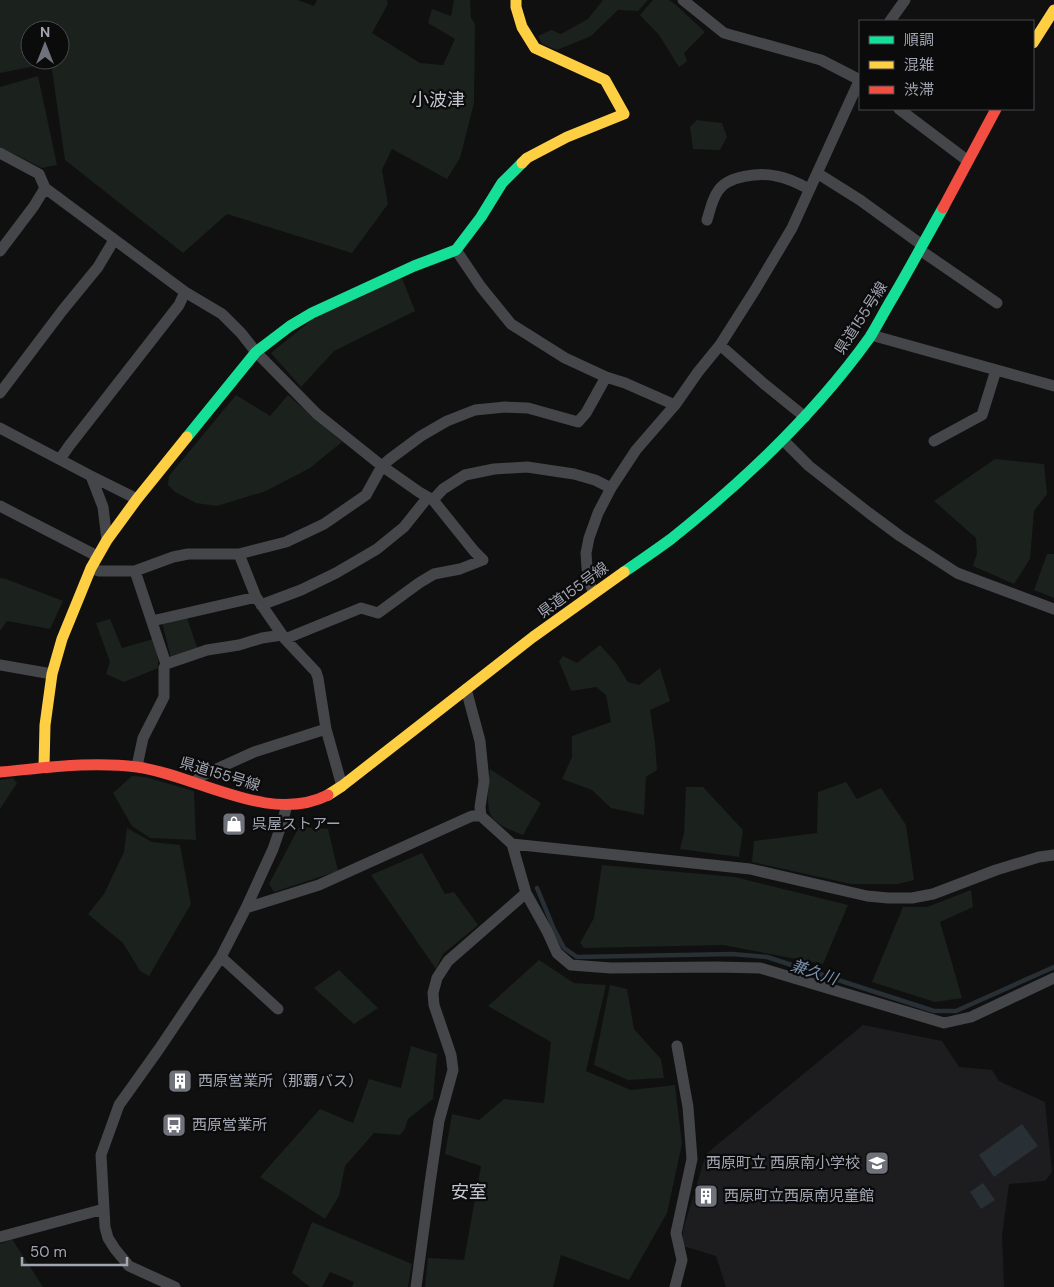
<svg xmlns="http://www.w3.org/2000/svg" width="1054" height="1287" viewBox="0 0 1054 1287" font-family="'DM Sans','Noto Sans JP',sans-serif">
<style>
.built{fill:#1d1d1f}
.green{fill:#1b211c;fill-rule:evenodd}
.water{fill:#282f35}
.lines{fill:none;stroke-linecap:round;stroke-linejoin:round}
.stream{stroke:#282f35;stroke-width:4.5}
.street{stroke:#454649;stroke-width:11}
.fast{stroke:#16e098;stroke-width:11}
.slow{stroke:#ffcf43;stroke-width:11}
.jam{stroke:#f24e42;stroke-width:11}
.labels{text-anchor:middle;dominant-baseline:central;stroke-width:4.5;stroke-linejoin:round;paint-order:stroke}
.street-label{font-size:15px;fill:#a2a6b2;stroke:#0b0b0c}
.poi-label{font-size:15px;fill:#a2a6b2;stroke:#0b0b0c;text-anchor:start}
.water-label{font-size:16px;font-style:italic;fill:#7991ac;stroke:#0b0b0c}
.quarter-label{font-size:18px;fill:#c2c5ce;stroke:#0b0b0c}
</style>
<rect width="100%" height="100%" fill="#101011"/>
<path class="built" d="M 863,1025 L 942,1041 L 959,1067 L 992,1070 L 999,1081 L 1045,1102 L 1052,1172 L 1045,1181 L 1009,1184 L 1002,1236 L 1004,1287 L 726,1287 L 716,1256 L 683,1246 L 683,1230 L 706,1154 Z"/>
<path class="green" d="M 0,0 L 298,0 L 314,6 L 317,0 L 387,0 L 388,4 L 372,33 L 420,63 L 443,65 L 455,39 L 428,23 L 432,9 L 451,16 L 454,0 L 470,0 L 471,18 L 475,24 L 474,103 L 460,158 L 447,179 L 392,149 L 382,170 L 388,204 L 352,253 L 227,214 L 183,253 L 65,160 L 51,63 L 0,73 ZM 30,30 L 60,30 L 60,60 L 30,60 Z
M 603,0 L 648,0 L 638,11 L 618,10 L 591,36 L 557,50 L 542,44 L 538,36 L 551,30 L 561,34 L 588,19 Z
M 653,0 L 669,0 L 675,4 L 705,32 L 684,53 L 687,61 L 679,67 L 659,35 L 640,15 Z
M 38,76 L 57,165 L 42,168 L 0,147 L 0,87 Z
M 697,120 L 722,123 L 727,137 L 720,150 L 693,149 L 690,127 Z
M 402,278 L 415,311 L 334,351 L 301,387 L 271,353 L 314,318 Z
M 236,395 L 270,416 L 288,395 L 342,442 L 310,468 L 266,491 L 217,506 L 196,503 L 175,492 L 168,485 L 169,476 Z
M 995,459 L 1044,464 L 1047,494 L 1034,511 L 1030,559 L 1014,584 L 973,566 L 977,553 L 976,538 L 934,501 Z
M 1047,554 L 1054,554 L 1054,598 L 1034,590 Z
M 0,578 L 6,579 L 63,601 L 50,629 L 7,621 L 0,631 Z
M 187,618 L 198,650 L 171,658 L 162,622 Z
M 110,619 L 122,648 L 153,639 L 158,659 L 158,668 L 124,682 L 106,674 L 110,662 L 96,623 Z
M 600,645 L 616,663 L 628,682 L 639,685 L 660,668 L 670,701 L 650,710 L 655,743 L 657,770 L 646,777 L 644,815 L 611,808 L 592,790 L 562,779 L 572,757 L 572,736 L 611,722 L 606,695 L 596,687 L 571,691 L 559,661 L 563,656 L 577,663 Z
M 490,769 L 541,803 L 523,835 C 513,831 498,826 492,817 C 485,807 489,781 490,769 Z
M 132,776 L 145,777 L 194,791 L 196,840 L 150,838 L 132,826 L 113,793 Z
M 13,778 L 17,783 L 0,809 L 0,780 Z
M 846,782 L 857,799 L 881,788 L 906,825 L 914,880 L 898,884 L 851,884 L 752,862 L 754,841 L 817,833 L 818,792 Z
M 686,787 L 703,787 L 743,830 L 739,857 L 680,849 L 684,833 Z
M 299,827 L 328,829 L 338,871 L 274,892 L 269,884 Z
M 127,828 L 152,842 L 180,845 L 191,904 L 149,976 L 140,971 L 123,943 L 88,914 L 104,894 L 124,852 Z
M 422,853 L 445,894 L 454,892 L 478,925 L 443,954 L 436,969 L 371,875 Z
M 602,865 L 735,877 L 848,905 L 823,964 L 723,945 L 584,948 L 580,943 L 594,918 Z
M 971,890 L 973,907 L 940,922 L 962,998 L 935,1002 L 872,982 L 903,907 L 927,907 Z
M 539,960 L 574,983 L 606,985 L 586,1071 L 631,1090 L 675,1085 L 682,1144 L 667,1213 L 629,1280 L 561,1255 L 553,1287 L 425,1287 L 428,1258 L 464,1260 L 481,1166 L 445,1154 L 452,1114 L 479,1120 L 504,1099 L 544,1103 L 551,1042 L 488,1006 Z
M 339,970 L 378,1008 L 354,1024 L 314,988 Z
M 610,985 L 627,989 L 634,1029 L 661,1059 L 664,1078 L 628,1080 L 594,1065 Z
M 411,1046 L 437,1054 L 433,1099 L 408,1119 L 405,1129 L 400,1135 L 374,1133 L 345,1166 L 339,1196 L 325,1219 L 260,1177 L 320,1109 L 353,1123 L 369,1079 L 401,1088 Z
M 312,1222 L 412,1264 L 408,1287 L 352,1287 L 354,1282 L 330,1272 L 322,1287 L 310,1287 L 292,1273 Z
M 12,1239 L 43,1287 L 0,1287 L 0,1244 Z"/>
<path class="water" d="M 1022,1124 L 1038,1146 L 994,1177 L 979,1155 Z
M 983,1183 L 995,1200 L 981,1209 L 970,1192 Z"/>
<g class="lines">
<path class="stream" d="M 537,888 L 554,929 L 564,948 L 577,957 L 732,954 L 767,957 L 934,1011 L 956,1011 L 1054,967"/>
<path class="street" d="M 683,0 L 724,33 L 821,60 L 860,80
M 890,21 L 905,0
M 899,109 L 968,161
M 0,153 L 39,174 L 45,188 L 185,292 L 222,314 L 241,333 L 256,352 L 317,414 L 382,466 L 419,492 L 433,500 L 474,551 L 483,560 L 460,569 L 434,574 L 419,583 L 378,613 L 361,608 L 285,639
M 817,173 L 860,200 L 922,245
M 707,220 C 710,211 712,199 718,191 C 727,176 760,172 776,176 C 788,178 798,183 809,189
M 456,250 L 481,287 L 511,324 L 565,358 L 606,377
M 920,250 L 997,303
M 0,251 L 34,206 L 45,188
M 871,335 L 1054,386
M 720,345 L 763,383 L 805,417
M 0,393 L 62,311 L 98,267 L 114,240
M 0,428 L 91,476 L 137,499
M 783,440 L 809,466 L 869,513 L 900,536 L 957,573 L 1054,609
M 934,441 L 982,415 L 996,370
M 60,459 L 69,446 L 179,305 L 185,292
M 91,476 L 103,507 L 107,540
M 433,500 L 443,489 L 465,475 L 494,469 L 527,467 L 574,474 L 595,480 L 611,488
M 0,506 L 97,556
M 239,554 L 286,542 L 324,524 L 366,495 L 382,466 L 390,459 L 421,436 L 447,421 L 475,410 L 505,407 L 528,408 L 578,422 L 586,413 L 606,377 L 625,383 L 675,405
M 91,568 L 99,571 L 135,571 L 173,557 L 188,554 L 239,554 L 256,597 L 285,639 L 316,672 L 318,678 L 326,729 L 342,786
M 135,571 L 166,664 L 164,668 L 164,697 L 143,738 L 137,766
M 594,593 L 590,584 L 587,568 L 586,553 L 589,538 L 598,513 L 611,488 L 636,450 L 675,405 L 698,372 L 720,345 L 755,290 L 792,228 L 860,79
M 261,605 L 301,590 L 336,573 L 377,549 L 404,527 L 428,497
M 152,621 L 256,597
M 166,664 L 207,650 L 239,645 L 262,638 L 282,635
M 0,665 L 52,674
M 466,689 L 480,741 L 484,781 L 480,807 L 481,816 L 512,844 L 526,893 L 547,931 L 557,953 L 571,965 L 611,968 L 716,967 L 760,968 L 944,1023 L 971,1017 L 1054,978
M 195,783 L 199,777 L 254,752 L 326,729
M 512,844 L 750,869 L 867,896 L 888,898 L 912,898 L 933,894 L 996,870 L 1039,857 L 1054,855
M 246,908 L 319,885 L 463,820 L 472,816 L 481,816
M 221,957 L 278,1009
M 0,1237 L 104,1209
M 175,1287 L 129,1266 L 115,1249 L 108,1238 L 105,1227 L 101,1155 L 119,1105 L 159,1049 L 221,957 L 246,908 L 273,849 L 282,823 L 287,805
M 416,1287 L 430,1183 L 439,1121 L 453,1070 L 451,1055 L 434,1005 L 433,993 L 437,978 L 448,961 L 526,893
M 675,1287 L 682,1260 L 676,1233 L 692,1159 L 688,1107 L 677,1046"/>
<path class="fast" d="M 187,437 L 256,352 L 290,326 L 312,313 L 414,266 L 456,250 L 481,217 L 502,183 L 522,163
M 624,572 C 640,561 656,550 671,539 C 745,480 815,414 870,337 C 878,324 885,310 893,297 C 910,268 926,238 943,208"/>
<path class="slow" d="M 516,0 L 516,7 L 522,27 L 535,48 L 605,80 L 624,114 L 567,137 L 527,158 L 522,163
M 1033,43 L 1054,10
M 44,767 L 45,725 L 52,674 L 62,639 L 91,568 L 107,540 L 137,499 L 187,437
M 328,795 L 342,786 L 533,637 L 624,572"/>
<path class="jam" d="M 943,208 L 996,109
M 0,772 C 45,768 91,761 137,767 C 196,775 269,825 328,795"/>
</g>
<defs>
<g id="shop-square" transform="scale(1.25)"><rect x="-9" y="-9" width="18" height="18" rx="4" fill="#6f727a" stroke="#0b0b0c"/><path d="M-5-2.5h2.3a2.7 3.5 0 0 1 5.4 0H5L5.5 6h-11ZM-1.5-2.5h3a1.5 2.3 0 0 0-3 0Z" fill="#fff"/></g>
<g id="building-square" transform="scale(1.25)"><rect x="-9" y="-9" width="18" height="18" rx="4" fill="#6f727a" stroke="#0b0b0c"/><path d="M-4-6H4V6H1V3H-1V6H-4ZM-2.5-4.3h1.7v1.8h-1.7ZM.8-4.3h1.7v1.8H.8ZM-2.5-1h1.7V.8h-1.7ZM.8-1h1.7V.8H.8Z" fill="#fff"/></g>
<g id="bus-square" transform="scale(1.25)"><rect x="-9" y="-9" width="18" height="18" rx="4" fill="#6f727a" stroke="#0b0b0c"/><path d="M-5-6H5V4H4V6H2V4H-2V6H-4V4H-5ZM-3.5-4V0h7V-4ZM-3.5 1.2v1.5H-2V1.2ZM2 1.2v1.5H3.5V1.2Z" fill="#fff"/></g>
<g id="school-square" transform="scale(1.25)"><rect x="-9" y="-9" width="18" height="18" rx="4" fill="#6f727a" stroke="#0b0b0c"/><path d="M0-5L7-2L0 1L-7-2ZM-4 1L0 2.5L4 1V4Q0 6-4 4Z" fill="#fff"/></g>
</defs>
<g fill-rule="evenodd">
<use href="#shop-square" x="234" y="824"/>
<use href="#building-square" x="180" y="1081"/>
<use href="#bus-square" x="174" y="1125"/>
<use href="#school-square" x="877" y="1163"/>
<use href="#building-square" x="706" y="1196"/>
</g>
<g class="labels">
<g class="street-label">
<text transform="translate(861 318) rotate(-57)">県道155号線</text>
<text transform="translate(573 590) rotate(-36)">県道155号線</text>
<text transform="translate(220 774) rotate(17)">県道155号線</text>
</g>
<g class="poi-label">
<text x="252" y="824">呉屋ストアー</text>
<text x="198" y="1081">西原営業所（那覇バス）</text>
<text x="192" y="1125">西原営業所</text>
<text x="860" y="1163" text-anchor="end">西原町立 西原南小学校</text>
<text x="724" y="1196">西原町立西原南児童館</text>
</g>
<g class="water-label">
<text transform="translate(814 972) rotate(18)">兼久川</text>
</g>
<g class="quarter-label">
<text x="438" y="100">小波津</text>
<text x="469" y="1192">安室</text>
</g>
</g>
<rect x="859" y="20" width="175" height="90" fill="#0b0b0c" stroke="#47494e"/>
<rect x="869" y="36" width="25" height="8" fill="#16e098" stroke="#47494e"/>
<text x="904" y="45" font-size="15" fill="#a2a6b2">順調</text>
<rect x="869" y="61" width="25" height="8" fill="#ffcf43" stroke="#47494e"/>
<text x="904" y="70" font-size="15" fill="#a2a6b2">混雑</text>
<rect x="869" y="86" width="25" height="8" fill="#f24e42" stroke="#47494e"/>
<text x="904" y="95" font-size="15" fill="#a2a6b2">渋滞</text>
<g transform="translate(45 45)"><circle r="24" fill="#0b0b0c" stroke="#47494e"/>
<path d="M0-4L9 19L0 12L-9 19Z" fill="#6f727a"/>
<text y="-8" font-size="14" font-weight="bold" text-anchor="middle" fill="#a2a6b2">N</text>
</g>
<path d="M22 1257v8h105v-8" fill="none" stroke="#a2a6b2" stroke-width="2.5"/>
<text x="30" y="1257" font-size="15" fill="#a2a6b2" stroke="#0b0b0c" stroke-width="4" paint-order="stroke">50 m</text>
</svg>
